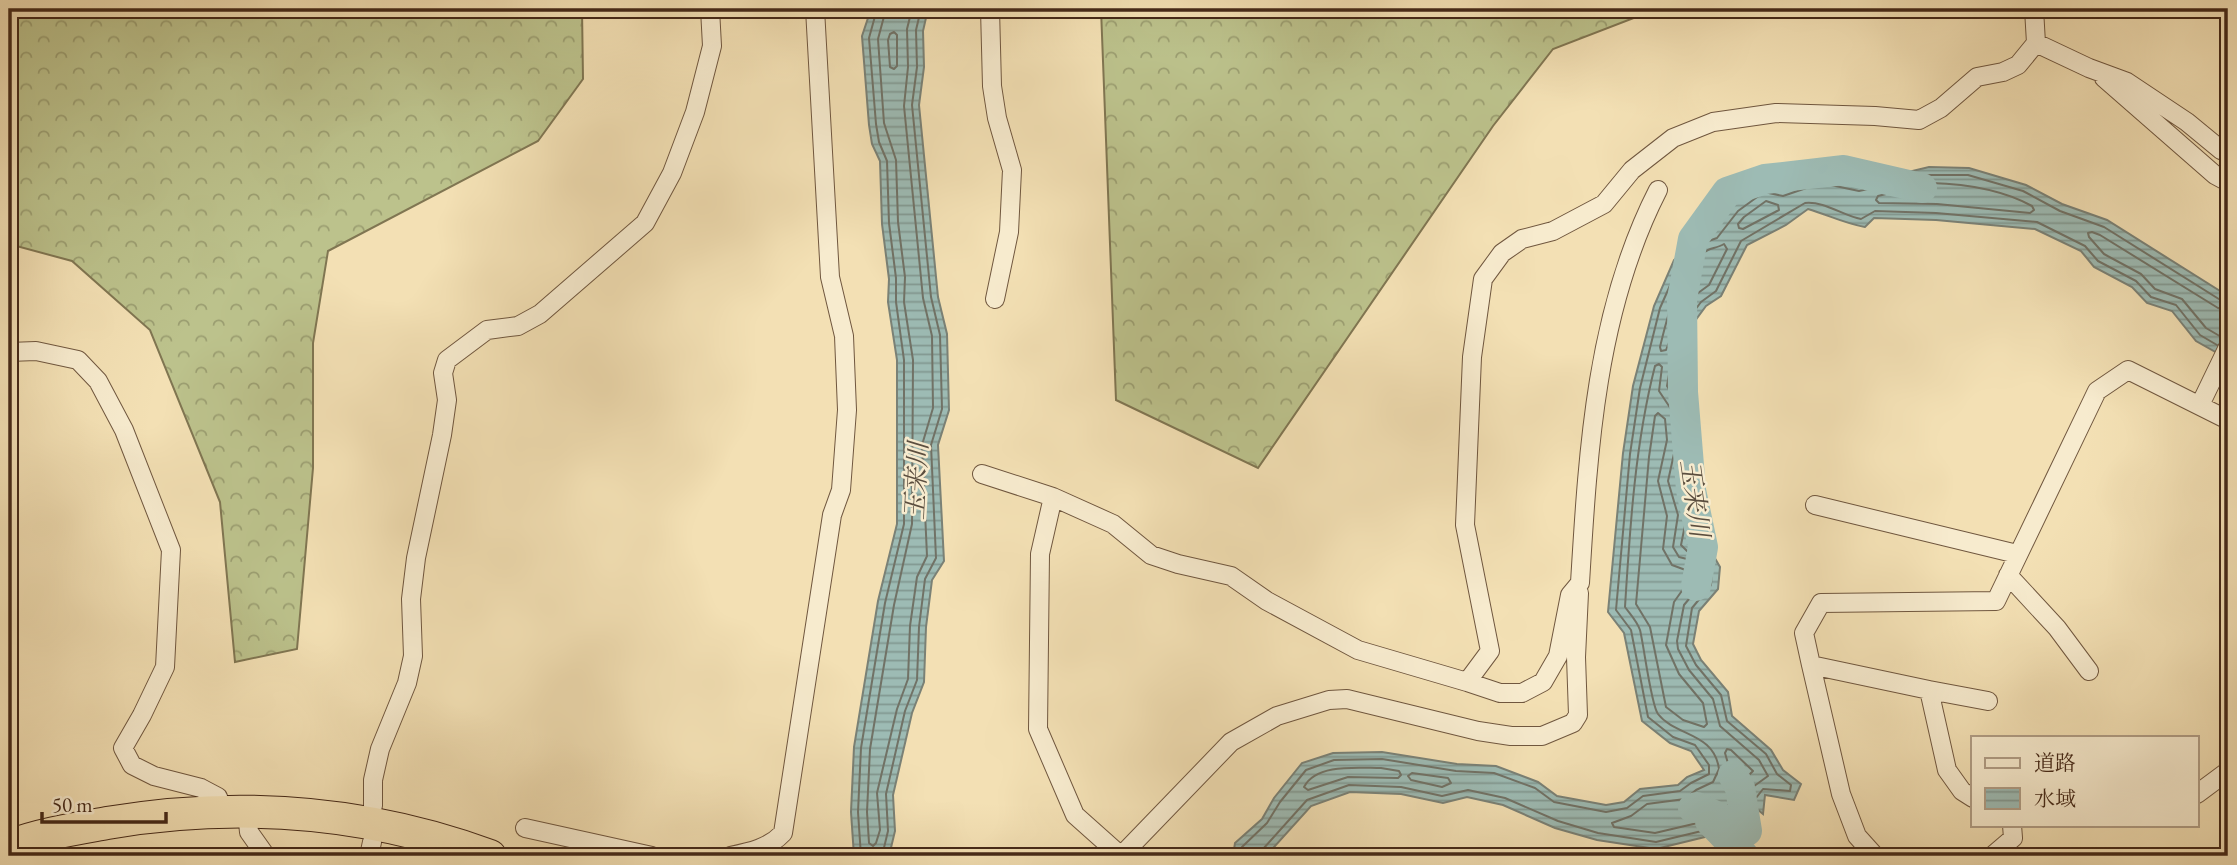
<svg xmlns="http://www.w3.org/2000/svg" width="2237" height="865" viewBox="0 0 2237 865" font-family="'EB Garamond','Noto Serif JP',serif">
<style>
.forest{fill:url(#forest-crowns);stroke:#807652;stroke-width:2}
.water{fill:url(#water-rules);stroke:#7a8176;stroke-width:2}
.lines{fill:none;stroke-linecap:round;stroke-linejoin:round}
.shore{stroke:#717266;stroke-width:2}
.river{stroke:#9dbbb4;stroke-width:30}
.street-casing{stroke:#70573f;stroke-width:20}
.highway-casing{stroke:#452918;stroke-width:34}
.street{stroke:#f7ebce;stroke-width:18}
.highway{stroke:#f3e0b4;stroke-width:32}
.labels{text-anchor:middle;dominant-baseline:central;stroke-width:5;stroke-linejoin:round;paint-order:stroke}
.water-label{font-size:26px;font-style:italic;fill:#5b4e3f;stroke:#f7ebce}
</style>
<defs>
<pattern id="forest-crowns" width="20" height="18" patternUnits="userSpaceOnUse" patternTransform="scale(1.75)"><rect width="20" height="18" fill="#bcc28c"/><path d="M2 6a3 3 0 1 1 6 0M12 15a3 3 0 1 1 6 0" fill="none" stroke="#9b9e71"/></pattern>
<pattern id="water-rules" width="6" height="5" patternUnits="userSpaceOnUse" patternTransform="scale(1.75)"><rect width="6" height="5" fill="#9dbbb4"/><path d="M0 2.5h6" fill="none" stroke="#829891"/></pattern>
</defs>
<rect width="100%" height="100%" fill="#f3e0b4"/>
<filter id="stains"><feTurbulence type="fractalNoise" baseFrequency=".00286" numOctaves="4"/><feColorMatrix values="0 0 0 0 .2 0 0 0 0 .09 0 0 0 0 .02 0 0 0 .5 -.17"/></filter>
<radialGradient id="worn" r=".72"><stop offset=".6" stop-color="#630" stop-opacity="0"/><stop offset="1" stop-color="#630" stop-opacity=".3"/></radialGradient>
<path class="forest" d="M 9,9 L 582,9 L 583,79 L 538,141 L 328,251 L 313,343 L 313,468 L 297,649 L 235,662 L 220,502 L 150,330 L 72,261 L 9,244 Z
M 1101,9 L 1657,9 L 1553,49 L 1493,126 L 1258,468 L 1116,400 Z"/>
<path class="water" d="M 871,9 L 928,9 L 923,31 L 924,67 L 919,105 L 938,297 L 947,334 L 949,410 L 938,445 L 944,561 L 932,580 L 926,627 L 924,682 L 912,713 L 893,795 L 895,831 L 889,856 L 854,856 L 851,812 L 854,747 L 878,601 L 897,524 L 897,360 L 888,302 L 889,279 L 882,224 L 880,161 L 872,144 L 869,125 L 862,36 Z
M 1929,167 L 1969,168 L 2026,185 L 2062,204 L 2107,220 L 2228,296 L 2228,359 L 2196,341 L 2172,311 L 2147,303 L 2132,287 L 2094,267 L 2081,251 L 2035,229 L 1936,220 L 1874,218 L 1865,227 C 1846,224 1828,215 1808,209 L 1786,225 L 1747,245 L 1721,296 L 1706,306 L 1692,325 L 1679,360 L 1674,387 L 1690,409 L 1693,441 L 1684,482 L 1694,515 L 1688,544 L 1709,548 L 1720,567 L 1718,589 L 1699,611 L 1693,644 L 1701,660 L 1728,692 L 1732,716 L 1771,750 L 1783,770 L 1801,784 L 1794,800 L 1765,795 L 1763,814 L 1751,804 L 1740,816 L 1713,835 L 1656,849 L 1597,840 L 1555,828 L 1503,805 L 1467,797 L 1443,803 L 1401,794 L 1350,792 L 1311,806 L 1266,856 L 1233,856 L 1235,843 L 1262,819 L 1274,798 L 1302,763 L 1333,753 L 1382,752 L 1457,764 L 1496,766 L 1538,782 L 1557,796 L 1606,805 L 1624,802 L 1640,789 L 1678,785 L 1687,777 L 1704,770 L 1691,751 L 1670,743 L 1642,721 L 1624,633 L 1608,612 L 1623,453 L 1633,386 L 1654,306 L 1674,260 L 1700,236 L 1712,233 L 1733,205 L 1765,183 L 1781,189 L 1821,176 L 1858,184 Z"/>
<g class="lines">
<path class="shore" d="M 886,9 L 878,39 L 884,123 L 896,160 L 898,222 L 905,277 L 904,302 L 913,360 L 912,524 L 894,605 L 870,749 L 867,812 L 869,843 L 873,846 L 876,843 L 880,830 L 877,793 L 897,709 L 908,679 L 910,626 L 917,577 L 927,556 L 922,445 L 933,408 L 932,336 L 923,298 L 904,106 L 908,67 L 907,29 L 912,9
M 894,32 L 897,35 L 897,66 L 894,69 L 890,67 L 888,40 L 890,34 Z
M 1931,183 C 1966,184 2001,189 2032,206 L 2034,210 L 2030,213 L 1937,204 L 1879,203 L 1876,200 L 1878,196 Z
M 1766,201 L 1778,205 L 1779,210 L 1743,229 L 1739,228 L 1738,224 L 1744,217 Z
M 1724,244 L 1727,249 L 1709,285 L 1694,296 L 1679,317 L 1666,350 L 1661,351 L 1660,347 C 1667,318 1679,264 1708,250 C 1713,248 1719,247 1724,244 Z
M 2223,338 L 2206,328 L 2182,299 L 2155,289 L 2141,274 L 2104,254 L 2089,237 L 2088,233 L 2092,232 L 2100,235 L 2218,308 L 2228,311
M 1659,364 L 1662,367 L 1659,391 L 1675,415 L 1677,440 L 1668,481 L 1678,515 L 1673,547 L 1679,557 L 1699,562 L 1703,570 L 1703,582 L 1684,605 L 1677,641 L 1678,649 L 1689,670 L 1713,699 L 1720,726 L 1759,760 L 1768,776 L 1750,789 L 1741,792 L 1730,804 L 1706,821 L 1655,833 L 1614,827 L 1612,823 L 1631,816 L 1647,804 L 1685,799 L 1696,790 L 1713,782 L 1719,769 C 1714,732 1676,737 1658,714 C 1651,705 1644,646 1640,630 C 1637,621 1630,614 1625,607 C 1630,527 1635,444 1655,366 Z
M 1658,413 L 1665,419 L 1667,440 L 1658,481 L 1667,516 L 1663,549 L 1672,565 L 1691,572 L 1693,575 L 1674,602 L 1666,645 L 1679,674 L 1703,703 L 1707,724 L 1704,727 L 1683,720 L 1666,707 L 1650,627 L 1636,604 L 1649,457 L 1655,416 Z
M 1727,749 L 1731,750 L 1753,771 L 1745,779 L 1729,787 L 1726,784 L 1729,767 L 1725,753 Z
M 1381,768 L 1399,771 L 1401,775 L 1398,778 L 1348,777 L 1308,790 L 1304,787 C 1316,763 1358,768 1381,768 Z
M 1412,773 L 1448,778 L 1451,783 L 1442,787 L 1411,780 L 1408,776 Z
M 861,856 L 858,812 L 861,748 L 885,603 L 904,524 L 904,360 L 896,302 L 896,278 L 889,223 L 887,161 L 879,142 L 876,124 L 869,38 L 877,9
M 882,856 L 888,831 L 886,794 L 905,711 L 917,680 L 919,627 L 925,579 L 936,558 L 931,445 L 942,409 L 940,335 L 931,297 L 912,105 L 917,67 L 916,30 L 921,9
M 1240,856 L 1242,847 L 1267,823 L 1280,802 L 1306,770 L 1334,760 L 1382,759 L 1456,771 L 1494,773 L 1535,788 L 1554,802 L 1606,812 L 1627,808 L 1643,796 L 1680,791 L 1691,783 L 1709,774 L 1709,765 L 1695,745 L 1673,737 L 1648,717 L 1631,630 L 1616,610 L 1630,454 L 1640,388 L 1660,308 L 1680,263 L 1703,243 L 1717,238 L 1738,211 L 1764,192 L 1783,196 L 1821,183 L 1859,191 L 1930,175 L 1968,175 L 2023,191 L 2060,211 L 2104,227 L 2222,301 L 2228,302
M 1261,856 L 1263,849 L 1307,800 L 1349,785 L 1401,787 L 1442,796 L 1468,790 L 1505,798 L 1558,821 L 1598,833 L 1656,842 L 1710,829 L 1735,811 L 1746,799 L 1756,798 L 1763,789 L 1790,791 L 1791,785 L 1777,774 L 1766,754 L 1727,721 L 1721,695 L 1696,665 L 1686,646 L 1692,608 L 1711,585 L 1712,568 L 1704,555 L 1687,551 L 1681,545 L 1687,515 L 1677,482 L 1686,440 L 1683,412 L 1667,386 L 1672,357 L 1686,322 L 1701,302 L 1716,291 L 1741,241 L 1805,203 C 1825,201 1843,216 1861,219 L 1875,211 L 1936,213 L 2037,222 L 2085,246 L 2098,261 L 2136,281 L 2151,297 L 2176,305 L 2200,335 L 2217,345"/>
<path class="river" d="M 1696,586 L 1703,547 L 1691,490 L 1683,392 L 1682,299 L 1693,239 L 1727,192 L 1765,179 L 1844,170 L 1922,188
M 1693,808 L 1697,807 L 1747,831 L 1740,788 L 1733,775
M 1710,821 L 1744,856"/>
<g class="street-casing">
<path id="street" d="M 990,9 L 992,86 L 997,118 L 1012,170 L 1009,232 L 995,299
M 2036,43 L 2089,68 L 2127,82 L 2187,122 L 2221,150 L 2228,153
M 2104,78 L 2215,175 L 2228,182
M 9,352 L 36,351 L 78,360 L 98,381 L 124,430 L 171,550 L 165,667 L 142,715 L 123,748 L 132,765 L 154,776 L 201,788 L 218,797 L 222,812
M 2200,405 L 2228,347
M 982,474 L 1053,497 L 1113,524 L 1151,555 L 1178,564 L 1231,576 L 1267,601 L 1358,650 L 1467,682 L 1500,693 L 1522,693 L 1543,682 L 1558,656 L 1570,595 L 1580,583 C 1588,450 1596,311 1658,190
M 1053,497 L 1040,554 L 1038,729 L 1075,815 L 1121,856
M 1815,505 L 2017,554
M 2008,575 L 2057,628 L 2089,671
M 1811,665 L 1804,633 L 1821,603 L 1996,601 L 2097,391 L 2128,370 L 2228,420
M 1467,682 L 1490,651 L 1465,525 L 1472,357 L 1483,279 L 1502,253 L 1522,239 L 1553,231 L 1604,204 L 1632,170 L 1673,138 L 1713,122 L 1776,113 L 1875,116 L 1919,120 L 1941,108 L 1977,77 L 2003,72 L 2018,65 L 2036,43 L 2034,9
M 1929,690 L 1988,701
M 2197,794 L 2228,771
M 373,806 L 373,780 L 380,749 L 407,683 L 413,656 L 411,599 L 416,558 L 442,435 L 447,400 L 443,373 L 447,360 L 487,330 L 518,326 L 540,314 L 645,223 L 672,173 L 695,112 L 712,46 L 710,9
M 247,812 L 249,832 L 266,856
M 525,828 L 652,856
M 369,856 L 372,842
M 730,856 C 750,852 769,848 783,833 L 832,515 L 841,490 L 847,410 L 844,336 L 830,277 L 815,9
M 1121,856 L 1231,742 L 1277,716 L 1329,700 L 1347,699 L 1478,731 L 1511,736 L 1542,736 L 1573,723 L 1578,715 L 1576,657 L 1579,593
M 1875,856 L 1857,836 L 1841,794 L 1811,665 L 1929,690 L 1947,770 L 1962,791 L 1973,798
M 1992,856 L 2013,838 L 2012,825"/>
</g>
<g class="highway-casing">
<path id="highway" d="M 9,846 C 41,834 74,829 107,823 C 238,801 365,810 490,856"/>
</g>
<use href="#street" class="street"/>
<use href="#highway" class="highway"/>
</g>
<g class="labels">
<g class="water-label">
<text transform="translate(916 481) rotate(-87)">玉来川</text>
<text transform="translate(1695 498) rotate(82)">玉来川</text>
</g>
</g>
<rect width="2237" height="865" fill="none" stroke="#f3e0b4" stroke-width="35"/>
<rect x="10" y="10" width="2216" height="844" fill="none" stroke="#452918" stroke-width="3.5"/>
<rect x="18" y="18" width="2202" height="830" fill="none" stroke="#452918" stroke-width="2"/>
<rect x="1971" y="736" width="228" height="91" fill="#f7ebce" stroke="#b09d85" stroke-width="2"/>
<rect x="1985" y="758" width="35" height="10" fill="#f7ebce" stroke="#b09d85" stroke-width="2"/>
<text x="2034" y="770" font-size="21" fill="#452918">道路</text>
<rect x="1985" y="788" width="35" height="21" fill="url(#water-rules)" stroke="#b09d85" stroke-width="2"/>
<text x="2034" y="806" font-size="21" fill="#452918">水域</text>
<path d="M42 812v10h124v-10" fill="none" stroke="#452918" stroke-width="3.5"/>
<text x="52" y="812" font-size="21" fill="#452918" stroke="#f7ebce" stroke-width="5" paint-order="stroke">50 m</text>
<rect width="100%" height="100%" filter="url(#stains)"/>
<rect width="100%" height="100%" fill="url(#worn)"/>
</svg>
